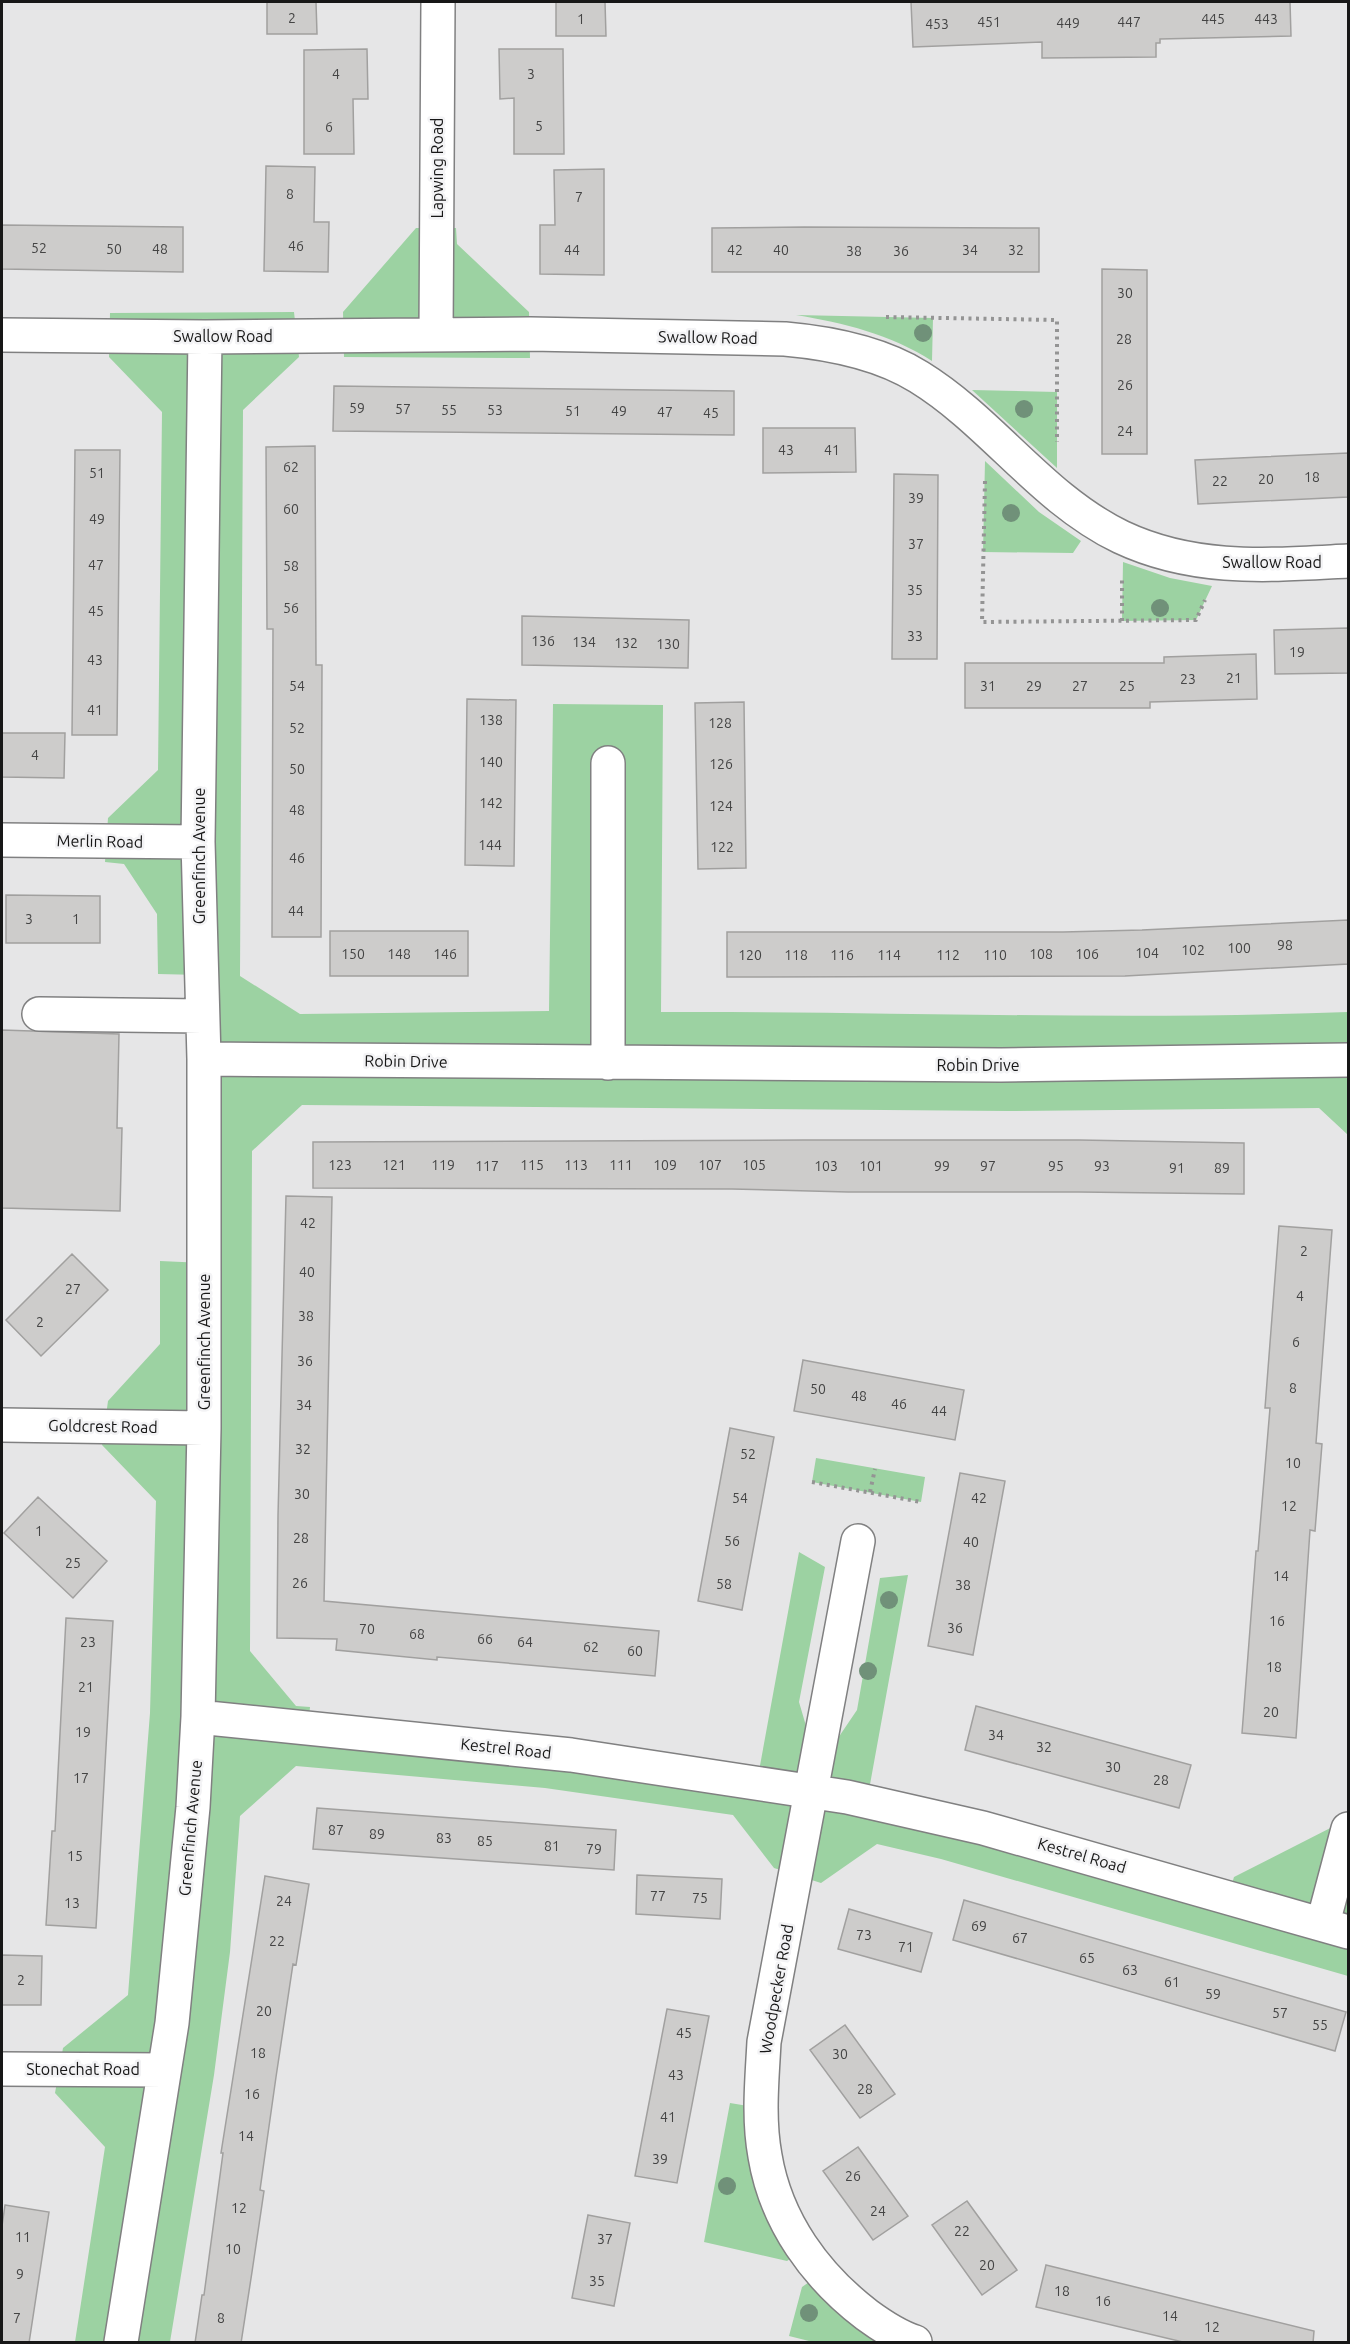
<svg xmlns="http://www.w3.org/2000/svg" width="1350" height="2344" viewBox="0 0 1350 2344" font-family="Ubuntu,sans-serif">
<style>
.green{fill:#9cd2a2}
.building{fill:#cdcccb;stroke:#a1a09f;stroke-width:1.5}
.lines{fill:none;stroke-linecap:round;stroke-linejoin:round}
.minor-casing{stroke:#808081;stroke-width:36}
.path{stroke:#949494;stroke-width:4;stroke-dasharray:3 4.5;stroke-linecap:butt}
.minor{stroke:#fff;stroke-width:33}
.tree{fill:#709179}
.labels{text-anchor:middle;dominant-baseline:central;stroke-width:5;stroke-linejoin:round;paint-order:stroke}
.number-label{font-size:14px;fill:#444}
.street-label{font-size:16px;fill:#171717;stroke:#f3f3f5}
</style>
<rect width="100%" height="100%" fill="#e6e6e7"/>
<path class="green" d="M 416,228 L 456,228 L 457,244 L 529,312 L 530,358 L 344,357 L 343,312 Z
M 294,312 L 299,357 L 243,410 L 240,976 L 300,1014 L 549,1011 L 553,704 L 663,705 L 661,1012 C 890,1011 1119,1021 1348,1012 L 1348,1135 L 1319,1108 L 1007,1111 L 302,1105 L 252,1151 L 250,1651 L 296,1706 L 310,1707 L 308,1727 L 757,1782 L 799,1552 L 825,1567 L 799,1702 L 809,1736 L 836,1741 L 857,1710 L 880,1578 L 908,1575 L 867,1801 L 1228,1897 L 1234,1877 L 1348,1819 L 1348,1976 L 941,1859 L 877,1844 L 821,1883 L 774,1868 L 733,1815 L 545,1788 L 296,1766 L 240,1816 L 230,1952 L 214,2075 L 170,2342 L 75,2342 L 105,2147 L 55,2093 L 63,2048 L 128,1995 L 150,1713 L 156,1501 L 102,1445 L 108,1401 L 160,1344 L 160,1261 L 204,1263 L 200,975 L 158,974 L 157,914 L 124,864 L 105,862 L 108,818 L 158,770 L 162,412 L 109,357 L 110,313 Z
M 796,315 L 933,318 L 932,361 C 890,334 844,323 796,315 Z
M 972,390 L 1057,392 L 1057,468 Z
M 985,461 L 1039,512 L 1081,541 L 1073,553 L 983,552 Z
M 1123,562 L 1170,578 L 1212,586 L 1196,620 L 1122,621 Z
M 816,1458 L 925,1477 L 921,1502 L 812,1482 Z
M 730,2103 L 760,2108 L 803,2250 L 787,2261 L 704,2242 Z
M 822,2273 L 915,2342 L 813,2342 L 789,2336 L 802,2287 Z"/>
<path class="building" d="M 267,2 L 316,2 L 317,34 L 267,34 Z
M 556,2 L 605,2 L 606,36 L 556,36 Z
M 911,2 L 1290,2 L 1291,36 L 1160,39 L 1160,43 L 1156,43 L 1156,57 L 1042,58 L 1042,42 L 913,47 Z
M 367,49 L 368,99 L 353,99 L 354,154 L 304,154 L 304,50 Z
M 499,49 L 563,49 L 564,154 L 514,154 L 514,98 L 500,99 Z
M 266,166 L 315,167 L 314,222 L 329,222 L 328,272 L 264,271 Z
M 604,169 L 604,275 L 540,274 L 540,225 L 555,225 L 554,170 Z
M 2,225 L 183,227 L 183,272 L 2,269 Z
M 804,227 L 1039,228 L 1039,272 L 712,272 L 712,228 Z
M 1102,269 L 1147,270 L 1147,454 L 1102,454 Z
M 334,386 L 734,391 L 734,435 L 333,431 Z
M 763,428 L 855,428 L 856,472 L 763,473 Z
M 315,446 L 316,665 L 322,665 L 321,937 L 272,937 L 273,629 L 267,629 L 266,447 Z
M 75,450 L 120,450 L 117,735 L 72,735 Z
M 1348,453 L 1348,497 L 1198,504 L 1195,460 Z
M 894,474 L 938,475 L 937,659 L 892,659 Z
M 522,616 L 689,620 L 688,668 L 522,665 Z
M 1348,628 L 1348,673 L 1275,674 L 1274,630 Z
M 1256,654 L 1257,699 L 1150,702 L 1150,708 L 965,708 L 965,663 L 1164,663 L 1164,657 Z
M 467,699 L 516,700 L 514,866 L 465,865 Z
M 744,702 L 746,868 L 698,869 L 695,703 Z
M 2,733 L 65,733 L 64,778 L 2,777 Z
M 6,895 L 100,896 L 100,943 L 6,943 Z
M 1348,920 L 1348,964 L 1125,976 L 727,977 L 727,932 L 1063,932 L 1142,930 Z
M 330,931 L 468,931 L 468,976 L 330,976 Z
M 2,1030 L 119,1034 L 117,1128 L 122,1128 L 120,1211 L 2,1208 Z
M 803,1140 L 1079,1140 L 1244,1143 L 1244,1194 L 1079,1192 L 848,1192 L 732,1189 L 313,1188 L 313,1142 Z
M 286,1196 L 332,1197 L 324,1601 L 659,1631 L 655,1676 L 437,1657 L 437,1660 L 336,1650 L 337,1639 L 277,1638 L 278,1516 Z
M 1279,1226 L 1332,1230 L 1316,1443 L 1322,1444 L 1315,1531 L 1310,1530 L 1296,1738 L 1242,1733 L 1256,1551 L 1258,1551 L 1270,1408 L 1265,1408 Z
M 72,1254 L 108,1290 L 41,1356 L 6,1320 Z
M 803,1360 L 964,1390 L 955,1440 L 794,1411 Z
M 730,1428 L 774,1437 L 742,1610 L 698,1601 Z
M 960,1473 L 1005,1481 L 973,1655 L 928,1646 Z
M 38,1497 L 107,1561 L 73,1598 L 4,1533 Z
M 66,1618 L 113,1621 L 96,1928 L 46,1925 L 52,1831 L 55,1831 Z
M 976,1706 L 1191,1765 L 1179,1808 L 965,1750 Z
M 317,1808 L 616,1830 L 614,1870 L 313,1849 Z
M 637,1875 L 722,1879 L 720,1919 L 636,1914 Z
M 265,1876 L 309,1884 L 296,1965 L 293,1964 L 276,2077 L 260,2190 L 264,2191 L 252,2272 L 241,2343 L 195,2343 L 202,2295 L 204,2295 L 223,2153 L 221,2153 Z
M 964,1900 L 1346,2012 L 1335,2051 L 953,1940 Z
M 849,1909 L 932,1933 L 921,1972 L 838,1949 Z
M 2,1955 L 42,1956 L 41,2005 L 2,2005 Z
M 667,2009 L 709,2016 L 677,2183 L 635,2176 Z
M 845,2025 L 895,2094 L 860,2118 L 810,2050 Z
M 858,2147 L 908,2216 L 873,2240 L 823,2171 Z
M 967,2201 L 1017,2270 L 982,2295 L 932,2225 Z
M 5,2205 L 49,2212 L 29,2343 L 2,2343 L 2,2226 Z
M 588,2215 L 630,2223 L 614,2306 L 572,2298 Z
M 1046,2265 L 1314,2331 L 1313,2343 L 1187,2343 L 1036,2307 Z"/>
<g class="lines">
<g class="minor-casing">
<path id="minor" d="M 2,335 L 205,337 L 530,334 L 785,339 C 830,343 879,352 919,377 C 992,422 1042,499 1121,537 C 1195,572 1270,565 1348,561
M 436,335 L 438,2
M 608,763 L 608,1063
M 2,840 L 198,842
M 39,1014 L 202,1016
M 204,1059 L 1001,1065 L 1348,1060
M 2,1425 L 204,1428
M 858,1541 L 764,2042 C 762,2080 758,2118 765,2156 C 776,2222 816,2276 867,2315 C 882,2326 897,2336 915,2342
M 198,1717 L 571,1755 L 847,1797 L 983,1828 L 1348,1932
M 1323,1923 L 1348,1829
M 2,2069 L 164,2070
M 121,2342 L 172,2023 L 193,1807 L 198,1717 L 204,1428 L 204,1059 L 198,842 L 205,337"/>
</g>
<path class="path" d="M 886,317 L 1057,320 L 1057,442
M 985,481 L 982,622 L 1196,620 L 1205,600
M 1122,621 L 1122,578
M 812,1482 L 921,1502
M 870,1492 L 875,1469"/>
<use href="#minor" class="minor"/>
</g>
<g class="tree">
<circle cx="923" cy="333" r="9"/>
<circle cx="1024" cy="409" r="9"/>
<circle cx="1011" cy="513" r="9"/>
<circle cx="1160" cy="608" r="9"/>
<circle cx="889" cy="1600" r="9"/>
<circle cx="868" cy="1671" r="9"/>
<circle cx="727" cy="2186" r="9"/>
<circle cx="809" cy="2313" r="9"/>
</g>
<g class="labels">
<g class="number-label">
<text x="292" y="18">2</text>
<text x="581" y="19">1</text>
<text x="1213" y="19">445</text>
<text x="1266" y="19">443</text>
<text x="989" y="22">451</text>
<text x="1129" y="22">447</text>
<text x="1068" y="23">449</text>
<text x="937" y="24">453</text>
<text x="336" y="74">4</text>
<text x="531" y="74">3</text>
<text x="539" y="126">5</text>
<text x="329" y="127">6</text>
<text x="290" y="194">8</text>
<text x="579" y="197">7</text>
<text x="296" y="246">46</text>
<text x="39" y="248">52</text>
<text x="114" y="249">50</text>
<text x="160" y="249">48</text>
<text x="572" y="250">44</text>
<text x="735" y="250">42</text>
<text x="781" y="250">40</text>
<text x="970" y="250">34</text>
<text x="1016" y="250">32</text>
<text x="854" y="251">38</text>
<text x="901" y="251">36</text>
<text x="1125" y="293">30</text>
<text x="1124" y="339">28</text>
<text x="1125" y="385">26</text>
<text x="357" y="408">59</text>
<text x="403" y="409">57</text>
<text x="449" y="410">55</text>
<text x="495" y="410">53</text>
<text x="573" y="411">51</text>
<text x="619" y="411">49</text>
<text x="665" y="412">47</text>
<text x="711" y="413">45</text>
<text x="1125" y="431">24</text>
<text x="786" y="450">43</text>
<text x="832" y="450">41</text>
<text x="291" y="467">62</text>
<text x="97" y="473">51</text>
<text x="1312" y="477">18</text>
<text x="1266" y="479">20</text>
<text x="1220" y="481">22</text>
<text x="916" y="498">39</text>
<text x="291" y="509">60</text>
<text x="97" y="519">49</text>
<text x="916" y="544">37</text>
<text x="96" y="565">47</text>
<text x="291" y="566">58</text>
<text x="915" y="590">35</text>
<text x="291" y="608">56</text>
<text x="96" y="611">45</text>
<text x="915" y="636">33</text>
<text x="543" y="641">136</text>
<text x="584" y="642">134</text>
<text x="626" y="643">132</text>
<text x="668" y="644">130</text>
<text x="1297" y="652">19</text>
<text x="95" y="660">43</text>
<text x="1234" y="678">21</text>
<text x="1188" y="679">23</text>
<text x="297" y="686">54</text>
<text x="988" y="686">31</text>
<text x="1034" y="686">29</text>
<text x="1080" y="686">27</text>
<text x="1127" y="686">25</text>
<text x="95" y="710">41</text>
<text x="491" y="720">138</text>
<text x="720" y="723">128</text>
<text x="297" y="728">52</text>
<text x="35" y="755">4</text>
<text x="491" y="762">140</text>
<text x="721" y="764">126</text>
<text x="297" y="769">50</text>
<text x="491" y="803">142</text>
<text x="721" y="806">124</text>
<text x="297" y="810">48</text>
<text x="490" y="845">144</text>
<text x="722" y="847">122</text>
<text x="297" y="858">46</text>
<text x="296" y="911">44</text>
<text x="29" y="919">3</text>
<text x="76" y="919">1</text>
<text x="1285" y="945">98</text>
<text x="1239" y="948">100</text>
<text x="1193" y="950">102</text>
<text x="1147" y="953">104</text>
<text x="353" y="954">150</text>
<text x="399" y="954">148</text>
<text x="445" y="954">146</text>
<text x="1041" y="954">108</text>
<text x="1087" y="954">106</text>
<text x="750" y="955">120</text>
<text x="796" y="955">118</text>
<text x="842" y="955">116</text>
<text x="889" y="955">114</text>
<text x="948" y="955">112</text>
<text x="995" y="955">110</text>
<text x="340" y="1165">123</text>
<text x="394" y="1165">121</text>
<text x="443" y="1165">119</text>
<text x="532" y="1165">115</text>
<text x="576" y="1165">113</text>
<text x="621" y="1165">111</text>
<text x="665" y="1165">109</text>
<text x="710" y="1165">107</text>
<text x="754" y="1165">105</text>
<text x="487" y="1166">117</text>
<text x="826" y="1166">103</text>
<text x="871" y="1166">101</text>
<text x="942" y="1166">99</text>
<text x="988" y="1166">97</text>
<text x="1056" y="1166">95</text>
<text x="1102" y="1166">93</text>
<text x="1177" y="1168">91</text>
<text x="1222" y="1168">89</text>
<text x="308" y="1223">42</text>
<text x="1304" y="1251">2</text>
<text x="307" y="1272">40</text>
<text x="73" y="1289">27</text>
<text x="1300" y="1296">4</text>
<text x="306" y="1316">38</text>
<text x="40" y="1322">2</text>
<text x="1296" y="1342">6</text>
<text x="305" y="1361">36</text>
<text x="1293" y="1388">8</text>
<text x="818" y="1389">50</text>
<text x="859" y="1396">48</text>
<text x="899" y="1404">46</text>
<text x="304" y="1405">34</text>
<text x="939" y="1411">44</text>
<text x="303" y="1449">32</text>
<text x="748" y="1454">52</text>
<text x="1293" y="1463">10</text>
<text x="302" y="1494">30</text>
<text x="740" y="1498">54</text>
<text x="979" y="1498">42</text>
<text x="1289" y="1506">12</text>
<text x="39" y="1531">1</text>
<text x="301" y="1538">28</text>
<text x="732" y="1541">56</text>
<text x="971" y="1542">40</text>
<text x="73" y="1563">25</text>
<text x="1281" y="1576">14</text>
<text x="300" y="1583">26</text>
<text x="724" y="1584">58</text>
<text x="963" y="1585">38</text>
<text x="1277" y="1621">16</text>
<text x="955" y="1628">36</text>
<text x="367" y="1629">70</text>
<text x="417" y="1634">68</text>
<text x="485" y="1639">66</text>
<text x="88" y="1642">23</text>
<text x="525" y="1642">64</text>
<text x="591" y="1647">62</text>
<text x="635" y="1651">60</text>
<text x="1274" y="1667">18</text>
<text x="86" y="1687">21</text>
<text x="1271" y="1712">20</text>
<text x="83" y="1732">19</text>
<text x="996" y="1735">34</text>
<text x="1044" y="1747">32</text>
<text x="1113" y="1767">30</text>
<text x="81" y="1778">17</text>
<text x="1161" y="1780">28</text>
<text x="336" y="1830">87</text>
<text x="377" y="1834">89</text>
<text x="444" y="1838">83</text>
<text x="485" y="1841">85</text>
<text x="552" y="1846">81</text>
<text x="594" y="1849">79</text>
<text x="75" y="1856">15</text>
<text x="658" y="1896">77</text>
<text x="700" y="1898">75</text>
<text x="284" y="1901">24</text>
<text x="72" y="1903">13</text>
<text x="979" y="1926">69</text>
<text x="864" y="1935">73</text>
<text x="1020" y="1938">67</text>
<text x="277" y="1941">22</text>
<text x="906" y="1947">71</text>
<text x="1087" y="1958">65</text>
<text x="1130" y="1970">63</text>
<text x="21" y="1980">2</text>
<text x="1172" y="1982">61</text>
<text x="1213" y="1994">59</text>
<text x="264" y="2011">20</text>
<text x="1280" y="2013">57</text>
<text x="1320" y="2025">55</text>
<text x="684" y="2033">45</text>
<text x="258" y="2053">18</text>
<text x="840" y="2054">30</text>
<text x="676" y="2075">43</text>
<text x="865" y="2089">28</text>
<text x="252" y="2094">16</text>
<text x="668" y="2117">41</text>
<text x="246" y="2136">14</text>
<text x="660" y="2159">39</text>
<text x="853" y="2176">26</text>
<text x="239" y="2208">12</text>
<text x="878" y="2211">24</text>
<text x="962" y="2231">22</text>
<text x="23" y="2237">11</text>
<text x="605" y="2239">37</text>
<text x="233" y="2249">10</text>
<text x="987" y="2265">20</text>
<text x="20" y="2274">9</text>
<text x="597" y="2281">35</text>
<text x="1062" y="2291">18</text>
<text x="1103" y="2301">16</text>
<text x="1170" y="2316">14</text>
<text x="17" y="2318">7</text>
<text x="221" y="2318">8</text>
<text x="1212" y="2327">12</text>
</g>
<g class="street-label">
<text transform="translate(437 168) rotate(-90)">Lapwing Road</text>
<text x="223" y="336">Swallow Road</text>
<text transform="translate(708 337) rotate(1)">Swallow Road</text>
<text x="1272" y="562">Swallow Road</text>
<text transform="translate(100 841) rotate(1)">Merlin Road</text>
<text transform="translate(199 856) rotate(-90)">Greenfinch Avenue</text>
<text transform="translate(406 1061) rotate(1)">Robin Drive</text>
<text x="978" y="1065">Robin Drive</text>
<text transform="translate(204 1342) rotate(-90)">Greenfinch Avenue</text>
<text transform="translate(103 1426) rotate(1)">Goldcrest Road</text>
<text transform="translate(506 1748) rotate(6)">Kestrel Road</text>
<text transform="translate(190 1828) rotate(-85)">Greenfinch Avenue</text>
<text transform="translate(1082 1855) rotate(16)">Kestrel Road</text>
<text transform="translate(776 1989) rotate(-80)">Woodpecker Road</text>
<text x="83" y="2069">Stonechat Road</text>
</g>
</g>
<rect width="1350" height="2344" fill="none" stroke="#171717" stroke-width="6"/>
</svg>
